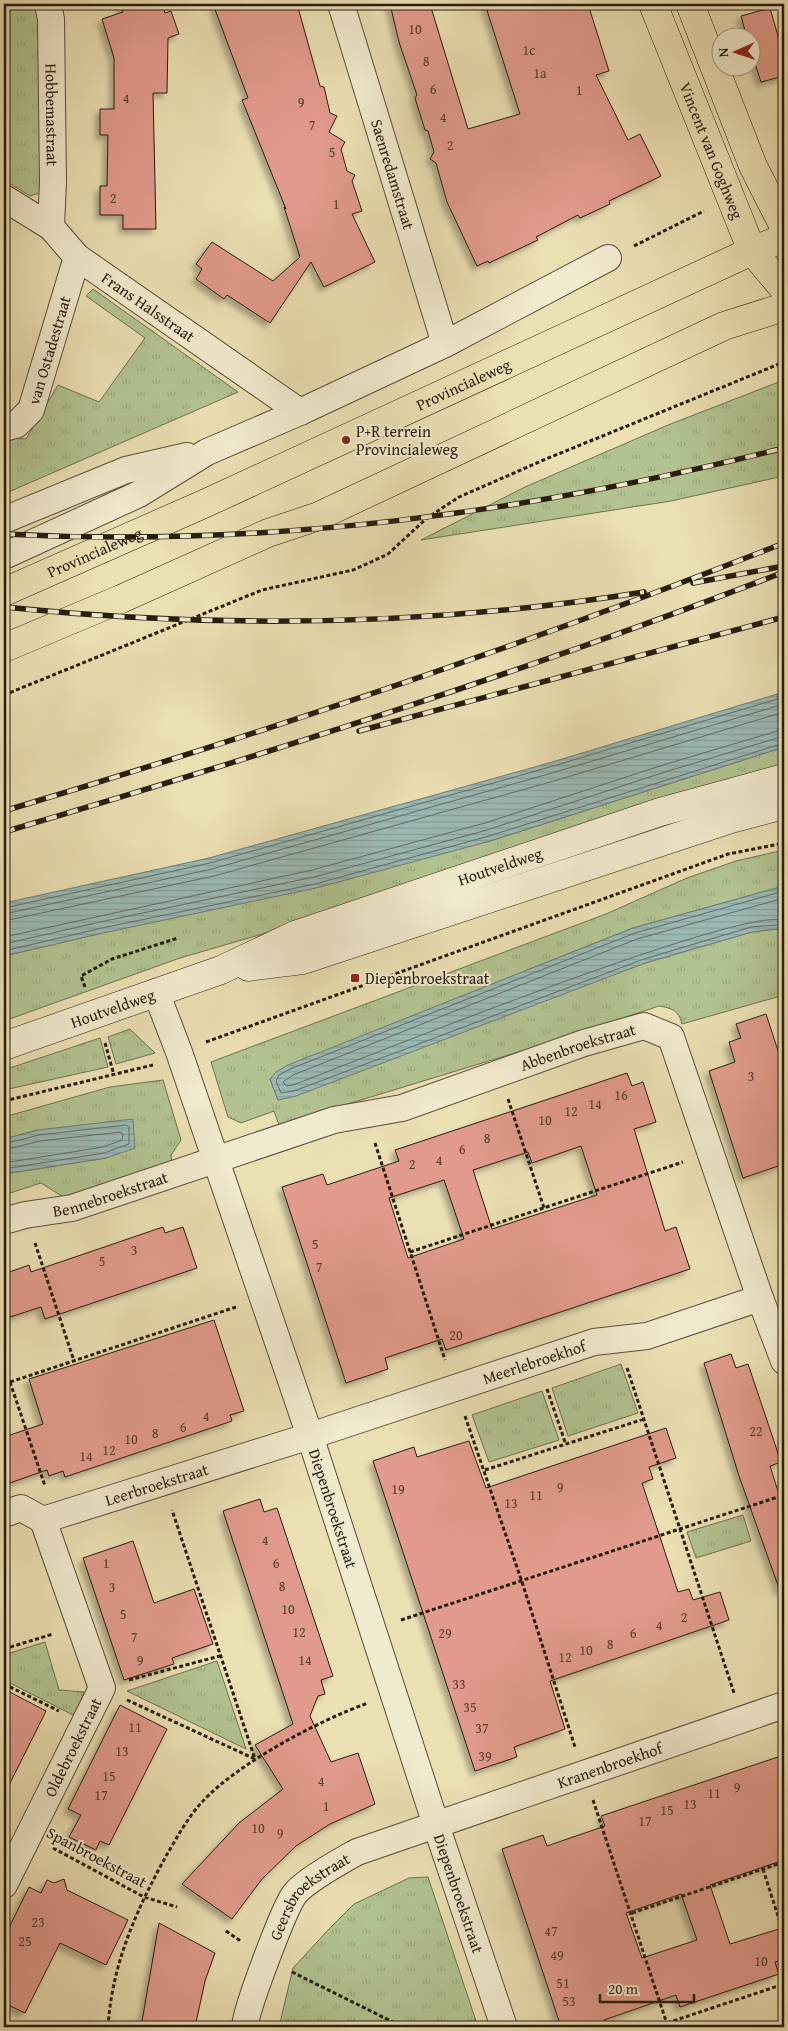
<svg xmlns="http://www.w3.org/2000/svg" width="788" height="2031" viewBox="0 0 788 2031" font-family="'Gentium Book Plus',serif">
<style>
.grass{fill:url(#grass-tufts);stroke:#6c7050}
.water{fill:url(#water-rules);stroke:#6d7b73}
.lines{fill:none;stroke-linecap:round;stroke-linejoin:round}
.shore{stroke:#616b62;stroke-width:1}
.building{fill:#e19a8c;stroke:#271c0e;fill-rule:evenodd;filter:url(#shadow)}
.street-casing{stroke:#584d38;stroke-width:28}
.secondary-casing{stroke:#271c0e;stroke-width:29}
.primary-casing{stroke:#271c0e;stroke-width:29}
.path{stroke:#271c0e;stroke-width:3;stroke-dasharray:4 2.5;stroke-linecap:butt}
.street{stroke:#f2eace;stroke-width:26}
.secondary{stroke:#f2eace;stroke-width:28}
.primary{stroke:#ebdfb4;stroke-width:28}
.rail-casing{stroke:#271c0e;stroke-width:5.5}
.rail{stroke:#f2eace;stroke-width:4;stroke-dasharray:11;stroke-linecap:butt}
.poi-dot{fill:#8f2418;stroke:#f2eace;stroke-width:2}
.labels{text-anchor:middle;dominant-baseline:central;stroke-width:4;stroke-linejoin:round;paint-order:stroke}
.number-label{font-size:14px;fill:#563c2e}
.street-label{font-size:16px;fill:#271c0e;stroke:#f2eace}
.poi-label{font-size:16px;fill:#271c0e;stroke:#f2eace;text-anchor:start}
</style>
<defs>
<pattern id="grass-tufts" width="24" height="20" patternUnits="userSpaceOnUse" patternTransform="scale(1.25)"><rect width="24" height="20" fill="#b2c391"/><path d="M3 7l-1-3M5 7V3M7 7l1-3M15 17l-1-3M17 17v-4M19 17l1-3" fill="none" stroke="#99a77c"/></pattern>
<pattern id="water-rules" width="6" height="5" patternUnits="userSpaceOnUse" patternTransform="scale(1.25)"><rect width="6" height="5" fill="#9bbab6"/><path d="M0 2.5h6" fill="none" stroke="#869f9b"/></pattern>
<filter id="shadow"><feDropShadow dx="-4.5" dy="4.5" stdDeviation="2.5" flood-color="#0004"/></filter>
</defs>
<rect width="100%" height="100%" fill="#ebdfb4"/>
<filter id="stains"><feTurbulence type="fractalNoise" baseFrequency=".004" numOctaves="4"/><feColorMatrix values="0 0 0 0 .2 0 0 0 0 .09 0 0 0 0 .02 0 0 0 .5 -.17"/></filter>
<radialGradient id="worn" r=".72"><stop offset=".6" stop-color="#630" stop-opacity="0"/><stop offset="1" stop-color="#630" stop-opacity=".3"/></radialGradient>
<path class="grass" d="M 4,4 L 38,4 L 40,12 L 40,193 L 30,196 L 4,180 Z
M 93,289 L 238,392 L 4,494 L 4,438 L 26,439 L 58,385 L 99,402 L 145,338 L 86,296 Z
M 784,380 L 784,476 L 671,501 L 421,540 L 525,487 L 668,425 Z
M 784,747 L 784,765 L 283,928 L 180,958 L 4,1021 L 4,956 L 490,841 Z
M 784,850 L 784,886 L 633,928 L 390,1025 L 270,1079 L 278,1100 L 645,963 L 751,932 L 777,929 L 784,936 L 784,995 L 682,1024 C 679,1010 671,1008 659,1006 L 551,1042 L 279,1125 L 274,1111 L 241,1123 L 228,1117 L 211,1062 L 606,914 L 687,878 L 736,861 Z
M 130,1029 L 155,1053 L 116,1064 L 108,1037 Z
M 100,1038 L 108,1067 L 4,1090 L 4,1070 Z
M 163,1080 L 181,1140 L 171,1155 L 172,1166 L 65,1198 L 41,1183 L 4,1195 L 4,1174 L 106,1158 L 38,1130 L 4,1139 L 4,1117 L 110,1087 Z
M 621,1364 L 638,1413 L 568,1436 L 552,1388 Z
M 542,1391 L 559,1440 L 489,1462 L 472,1415 Z
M 743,1515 L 751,1541 L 696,1558 L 687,1532 Z
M 45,1642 L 59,1690 L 84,1692 L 75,1716 L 4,1680 L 4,1655 Z
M 217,1661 L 246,1749 L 127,1691 Z
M 428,1877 L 478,2027 L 279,2027 L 293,1968 L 329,1929 L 354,1904 L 409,1878 Z"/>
<path class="water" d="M 784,692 L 784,747 L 490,841 L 316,888 L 103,933 L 4,956 L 4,903 L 209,858 L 549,763 Z
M 784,886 L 784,936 L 777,929 L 752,932 L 645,963 L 296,1096 L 278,1100 L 270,1079 L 276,1072 L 288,1065 L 633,928 Z
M 133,1119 L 135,1148 L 106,1158 L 4,1174 L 4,1139 L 38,1130 Z"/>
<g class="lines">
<path class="shore" d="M 784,891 L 635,933 L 290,1069 L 279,1075 L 276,1081 L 281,1093 L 294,1091 L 644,959 L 751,927 L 777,925 L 784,930
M 784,898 L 637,939 L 293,1075 L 283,1082 L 286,1086 L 293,1085 C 354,1062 750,902 784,921
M 4,908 L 210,863 L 550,767 L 784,697
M 4,914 L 212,869 L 552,773 L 784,704
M 4,921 L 214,876 L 554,781 L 784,712
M 4,937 L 312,870 L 485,823 L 663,765 L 784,729
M 4,944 L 100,922 L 314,877 L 487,830 L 665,772 L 784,736
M 4,951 L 102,928 L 315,884 L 489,836 L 784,743
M 4,1144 L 39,1135 L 126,1125 L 129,1127 L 129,1144 L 104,1153 L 4,1169
M 4,1150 L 40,1141 L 120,1132 L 123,1134 L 122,1140 L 103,1147 L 4,1163"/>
</g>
<path class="building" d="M 120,4 L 162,4 L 165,13 L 171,11 L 179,34 L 168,38 L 167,93 L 153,93 L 156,229 L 123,229 L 123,215 L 100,215 L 100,186 L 107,186 L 108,135 L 100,135 L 100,109 L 114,109 L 114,58 L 102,19 L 123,12 Z
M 213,4 L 297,4 L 320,86 L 324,87 L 330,113 L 337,116 L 329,132 L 345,142 L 341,149 L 347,171 L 355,175 L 352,181 L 362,211 L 352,214 L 375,262 L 324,287 L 311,262 L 270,323 L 227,295 L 224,299 L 196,279 L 202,269 L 196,264 L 212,242 L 273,281 L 300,257 L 284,207 L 286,209 L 242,100 L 248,98 Z
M 390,4 L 430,4 L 468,129 L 520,114 L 485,4 L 588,4 L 609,71 L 596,75 L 628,140 L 640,134 L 661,176 L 609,201 L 610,204 L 580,218 L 578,215 L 536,237 L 538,240 L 489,263 L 488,261 L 477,266 L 447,202 L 436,163 L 430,159 L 434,152 L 428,131 L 425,130 L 415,98 L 417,95 L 399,42 Z
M 770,8 L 784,57 L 784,76 L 761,82 L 750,48 L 750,38 L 747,38 L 741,16 Z
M 766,1014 L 784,1069 L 784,1164 L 743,1178 L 709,1071 L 735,1062 L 729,1042 L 741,1038 L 736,1024 Z
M 627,1073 L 632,1086 L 643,1082 L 656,1122 L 634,1129 L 665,1231 L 676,1227 L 690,1269 L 446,1350 L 442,1339 L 385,1358 L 388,1369 L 346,1383 L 282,1187 L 323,1174 L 327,1185 L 399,1161 L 395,1150 ZM 581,1146 L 597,1195 L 492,1229 L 473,1170 L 528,1152 L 532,1163 ZM 444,1180 L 464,1239 L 408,1258 L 389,1198 Z
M 163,1227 L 165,1233 L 183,1227 L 197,1268 L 45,1319 L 41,1307 L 4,1319 L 4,1274 L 29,1265 L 31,1272 Z
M 214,1320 L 244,1411 L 230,1415 L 232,1421 L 65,1477 L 63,1471 L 49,1476 L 47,1470 L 4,1485 L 4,1437 L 43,1424 L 29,1379 Z
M 731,1354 L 736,1368 L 748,1364 L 781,1462 L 770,1466 L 784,1510 L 784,1590 L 780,1591 L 739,1476 L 704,1363 Z
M 666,1428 L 676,1458 L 649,1467 L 653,1479 L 642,1483 L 659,1534 L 678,1592 L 689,1589 L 693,1600 L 720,1592 L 729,1620 L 550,1681 L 565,1729 L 514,1747 L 517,1757 L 475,1771 L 373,1461 L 414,1447 L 417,1457 L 469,1441 L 486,1488 Z
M 260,1499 L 264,1512 L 277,1508 L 333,1676 L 321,1680 L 325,1694 L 318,1696 L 310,1716 L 331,1762 L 358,1753 L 375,1804 L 330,1824 L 296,1846 L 262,1879 L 232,1919 L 182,1884 L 239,1823 L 283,1789 L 255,1745 L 293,1724 L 223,1511 Z
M 133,1541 L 154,1603 L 194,1589 L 213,1644 L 172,1658 L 174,1664 L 124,1680 L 83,1558 Z
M 4,1689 L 46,1711 L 4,1795 Z
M 120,1705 L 167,1729 L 109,1845 L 100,1841 L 96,1850 L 69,1837 L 81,1815 L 68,1809 Z
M 784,1755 L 784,1860 L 710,1885 L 730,1944 L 779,1929 L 784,1943 L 784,1959 L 775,1962 L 779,1974 L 680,2007 L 676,1995 L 604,2020 L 607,2027 L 561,2027 L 502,1849 L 543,1835 L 547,1846 L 605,1826 L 601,1816 ZM 681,1894 L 697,1940 L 642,1958 L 626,1913 Z
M 64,1879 L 67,1890 L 128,1920 L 106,1965 L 60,1943 L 25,2013 L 4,2003 L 4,1938 L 29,1887 L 41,1893 L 47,1880 L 54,1883 Z
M 159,1923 L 215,1953 L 205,1981 L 195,2027 L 141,2027 Z"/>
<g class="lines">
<g class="street-casing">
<g id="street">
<path id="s1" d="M 48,4 L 51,19 L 53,182 L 51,227"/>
<path id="s2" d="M 341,4 L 445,344"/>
<path id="s3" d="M 4,198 L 51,227 L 77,257 L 300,412"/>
<path id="s4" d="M 4,428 L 16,425 L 31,410 L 77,257"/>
<path d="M 4,520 L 126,470 L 187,456"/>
<path d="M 4,556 L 139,494 L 207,452 L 300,412 L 445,344 L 608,258"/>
<path id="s5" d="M 156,992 L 179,1052 L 310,1436 L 436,1825 L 504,2027"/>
<path id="s6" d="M 4,1221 L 25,1215 L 72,1208 L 334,1120 L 402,1108 L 584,1043 L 644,1026 L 671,1037 L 760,1298 L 784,1361"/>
<path id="s7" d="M 4,1514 L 21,1508 L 43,1520 L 310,1436 L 594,1342 L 647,1336 L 760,1298"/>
<path id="s8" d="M 4,1885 L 102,1688 L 43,1520"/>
<path id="s9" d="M 245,2027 C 245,2011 284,1909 294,1895 C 304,1881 341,1861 357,1852 L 784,1705"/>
</g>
</g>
<g class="secondary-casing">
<g id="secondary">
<path d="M 248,967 L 303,960 L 731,819 L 784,805"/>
<path id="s10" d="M 4,1046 L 221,970 L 295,935 L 660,812 L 784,778"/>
</g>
</g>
<g class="primary-casing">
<g id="primary">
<path id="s11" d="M 653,4 L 752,251 L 784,289"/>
<path d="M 690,4 L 753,166 L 784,227"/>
<path id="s12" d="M 4,592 L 206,503 L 752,251 L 784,238"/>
<path d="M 4,648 L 121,599 L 268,533 L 319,516 L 724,326 L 784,307"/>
</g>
</g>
<path class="path" d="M 634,246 L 704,211
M 4,695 L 262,590 L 353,570 L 371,562 L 388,554 L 427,518 L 459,497 L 546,459 L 784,362
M 85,987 L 81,976 L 112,959 L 178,938
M 206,1042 L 728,854 L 784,843
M 105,1043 L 114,1075
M 508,1099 L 544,1208
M 4,1101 L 153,1065
M 375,1143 L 445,1360
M 35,1243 L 74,1361
M 410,1252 L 683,1162
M 627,1368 L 734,1693
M 10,1382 L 45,1486
M 4,1384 L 236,1307
M 547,1389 L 565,1442
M 465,1416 L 522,1582 L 575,1747
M 485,1470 L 644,1419
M 401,1620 L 784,1495
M 4,1649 L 53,1634
M 129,1680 L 220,1656
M 4,1684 L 59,1711
M 127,1700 L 255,1759 L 172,1510
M 593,1800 L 668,2027
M 53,1848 L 144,1897 L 177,1907
M 763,1869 L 784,1935
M 632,1913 L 784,1862
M 226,1931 L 242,1942
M 292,1972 L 403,2027
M 108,2027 C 112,1964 136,1911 166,1856 C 176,1839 188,1817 202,1802 C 238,1763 318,1721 368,1703
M 655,2027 L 784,1984"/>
<use href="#street" class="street"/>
<use href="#secondary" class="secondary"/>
<use href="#primary" class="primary"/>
<g class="rail-casing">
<path id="rail" d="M 4,534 C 269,548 527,513 784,448
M 693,583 L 784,566
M 4,607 C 216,629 433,626 644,592
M 359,731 L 784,617
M 4,811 C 267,732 528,644 784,543
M 4,832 C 267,754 528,671 784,572"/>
</g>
<use href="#rail" class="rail"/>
</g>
<g class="poi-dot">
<circle cx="346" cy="440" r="5"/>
<rect x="350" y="973" width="10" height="10" rx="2.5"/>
</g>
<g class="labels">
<g class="number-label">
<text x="415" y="29">10</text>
<text x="529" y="50">1c</text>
<text x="426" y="61">8</text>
<text x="540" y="73">1a</text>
<text x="433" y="89">6</text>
<text x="579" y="90">1</text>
<text x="126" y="98">4</text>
<text x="301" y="102">9</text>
<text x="443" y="117">4</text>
<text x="312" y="125">7</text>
<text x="450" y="145">2</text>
<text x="332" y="152">5</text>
<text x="113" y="198">2</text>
<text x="336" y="204">1</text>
<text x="751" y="1076">3</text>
<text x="621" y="1095">16</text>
<text x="595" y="1104">14</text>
<text x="571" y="1111">12</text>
<text x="545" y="1120">10</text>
<text x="487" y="1138">8</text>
<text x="462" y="1149">6</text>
<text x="439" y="1160">4</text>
<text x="412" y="1164">2</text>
<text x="315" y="1244">5</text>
<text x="134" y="1250">3</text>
<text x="102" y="1261">5</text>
<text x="319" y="1267">7</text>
<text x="456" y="1335">20</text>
<text x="206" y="1416">4</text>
<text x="183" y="1427">6</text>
<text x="756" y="1431">22</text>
<text x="155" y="1433">8</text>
<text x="131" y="1439">10</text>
<text x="109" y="1450">12</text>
<text x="86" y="1456">14</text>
<text x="560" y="1487">9</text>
<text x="398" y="1489">19</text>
<text x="536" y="1495">11</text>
<text x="511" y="1503">13</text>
<text x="265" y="1540">4</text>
<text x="106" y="1563">1</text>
<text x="276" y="1563">6</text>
<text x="282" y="1586">8</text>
<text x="112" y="1587">3</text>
<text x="288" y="1609">10</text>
<text x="123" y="1614">5</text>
<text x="684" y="1617">2</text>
<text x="659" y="1625">4</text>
<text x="299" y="1632">12</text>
<text x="445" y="1633">29</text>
<text x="633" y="1633">6</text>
<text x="134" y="1637">7</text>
<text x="610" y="1644">8</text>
<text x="586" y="1650">10</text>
<text x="565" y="1657">12</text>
<text x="140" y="1660">9</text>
<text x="305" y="1660">14</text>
<text x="459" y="1684">33</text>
<text x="470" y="1707">35</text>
<text x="135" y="1727">11</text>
<text x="482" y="1728">37</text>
<text x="122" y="1751">13</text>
<text x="485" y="1756">39</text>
<text x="109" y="1776">15</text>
<text x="321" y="1781">4</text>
<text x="737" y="1787">9</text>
<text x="714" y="1793">11</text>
<text x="101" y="1795">17</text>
<text x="690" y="1804">13</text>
<text x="326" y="1806">1</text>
<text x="667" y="1810">15</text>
<text x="645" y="1821">17</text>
<text x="258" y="1828">10</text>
<text x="280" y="1833">9</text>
<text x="38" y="1922">23</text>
<text x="551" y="1931">47</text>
<text x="25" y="1941">25</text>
<text x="557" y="1955">49</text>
<text x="761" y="1961">10</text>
<text x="563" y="1983">51</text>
<text x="569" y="2001">53</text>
</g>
<g class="street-label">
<text stroke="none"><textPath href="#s1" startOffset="111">Hobbemastraat</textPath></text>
<text stroke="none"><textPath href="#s11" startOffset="158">Vincent van Goghweg</textPath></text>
<text stroke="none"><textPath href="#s2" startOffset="178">Saenredamstraat</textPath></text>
<text stroke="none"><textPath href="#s3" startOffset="182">Frans Halsstraat</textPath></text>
<text stroke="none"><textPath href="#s4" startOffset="96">van Ostadestraat</textPath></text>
<text stroke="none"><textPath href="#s12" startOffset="504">Provincialeweg</textPath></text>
<text stroke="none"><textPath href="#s12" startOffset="99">Provincialeweg</textPath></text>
<text stroke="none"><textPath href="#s10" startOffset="528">Houtveldweg</textPath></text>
<text stroke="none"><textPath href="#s10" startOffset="115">Houtveldweg</textPath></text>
<text stroke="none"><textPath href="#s6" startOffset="601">Abbenbroekstraat</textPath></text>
<text stroke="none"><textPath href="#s6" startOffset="110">Bennebroekstraat</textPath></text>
<text stroke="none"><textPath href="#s7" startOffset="559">Meerlebroekhof</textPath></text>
<text stroke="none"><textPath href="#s7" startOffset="162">Leerbroekstraat</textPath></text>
<text stroke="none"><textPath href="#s5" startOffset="546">Diepenbroekstraat</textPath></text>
<text stroke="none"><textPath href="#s8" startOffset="154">Oldebroekstraat</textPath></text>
<text stroke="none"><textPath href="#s9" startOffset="485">Kranenbroekhof</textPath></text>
<text transform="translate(97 1857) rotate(28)">Spanbroekstraat</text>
<text stroke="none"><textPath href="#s5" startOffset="951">Diepenbroekstraat</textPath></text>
<text stroke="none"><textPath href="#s9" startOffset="150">Geersbroekstraat</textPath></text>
</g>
<g class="poi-label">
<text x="356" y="431">P+R terrein<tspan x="356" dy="18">Provincialeweg</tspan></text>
<text x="365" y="978">Diepenbroekstraat</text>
</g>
</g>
<rect width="788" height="2031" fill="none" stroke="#ebdfb4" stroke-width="20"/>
<rect x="5" y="5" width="778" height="2021" fill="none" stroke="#271c0e" stroke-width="2.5"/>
<rect x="10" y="10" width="768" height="2011" fill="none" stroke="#271c0e"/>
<g transform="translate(736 52) rotate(267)"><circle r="24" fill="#f2eace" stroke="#a19881"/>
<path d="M0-4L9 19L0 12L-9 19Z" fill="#8f2418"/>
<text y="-8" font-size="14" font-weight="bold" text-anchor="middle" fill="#271c0e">N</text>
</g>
<path d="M600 1994v8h94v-8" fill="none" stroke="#271c0e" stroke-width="2.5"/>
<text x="608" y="1994" font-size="15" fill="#271c0e" stroke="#f2eace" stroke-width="4" paint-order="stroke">20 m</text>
<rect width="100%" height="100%" filter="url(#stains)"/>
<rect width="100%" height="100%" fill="url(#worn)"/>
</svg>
